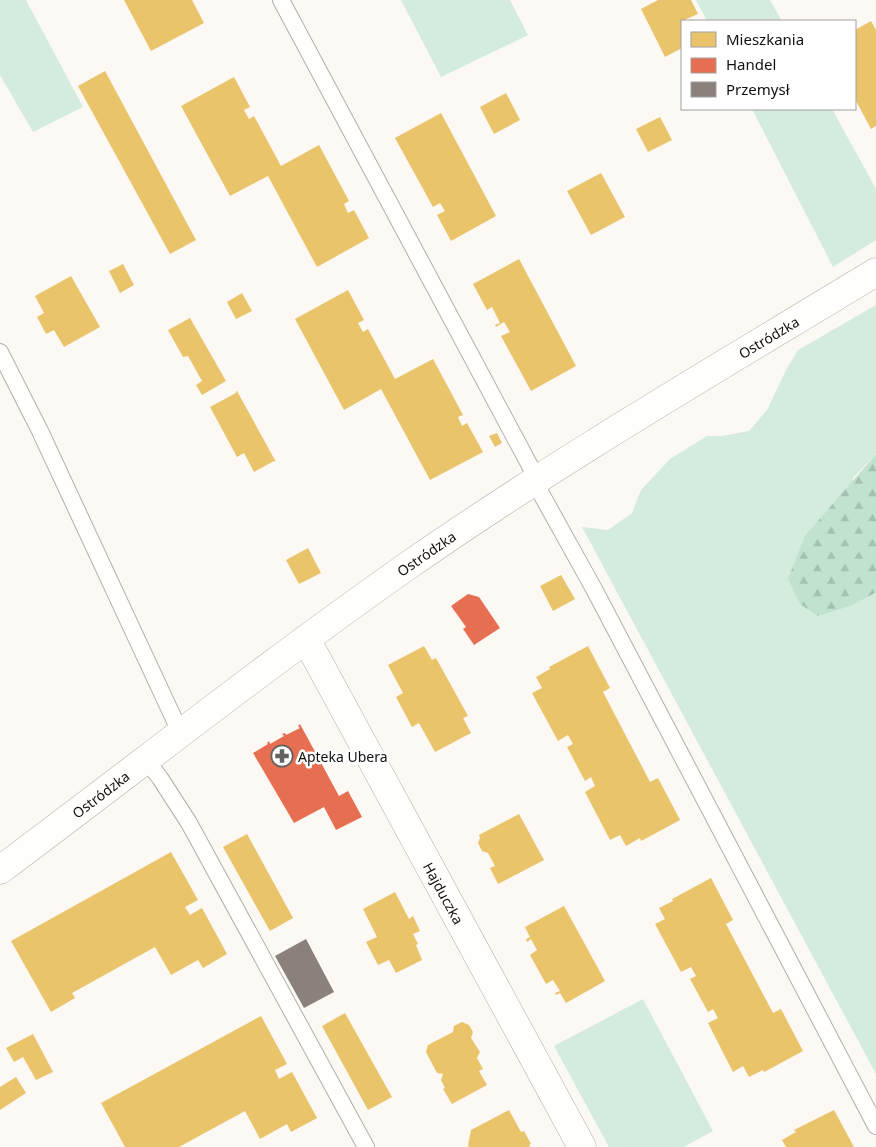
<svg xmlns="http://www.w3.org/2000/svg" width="876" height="1147" viewBox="0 0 876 1147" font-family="'Noto Sans',sans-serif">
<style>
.green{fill:#d3ecdd}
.forest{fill:url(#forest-firs)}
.homes{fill:#e9c46a}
.shops{fill:#e76f51}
.industry{fill:#8a817c}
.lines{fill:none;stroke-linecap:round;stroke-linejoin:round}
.lane-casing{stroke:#b2afab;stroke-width:18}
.street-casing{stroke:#b2afab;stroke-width:29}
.secondary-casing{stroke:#b2afab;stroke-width:29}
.lane{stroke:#fffefd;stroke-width:16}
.street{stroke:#fffefd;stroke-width:28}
.secondary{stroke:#fffefd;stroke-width:28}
.labels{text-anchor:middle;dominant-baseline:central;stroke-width:5;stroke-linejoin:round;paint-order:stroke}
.street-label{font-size:14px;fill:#13100d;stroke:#fff}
.poi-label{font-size:14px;fill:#13100d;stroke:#fff;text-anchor:start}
</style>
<defs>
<pattern id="forest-firs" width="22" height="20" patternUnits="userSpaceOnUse" patternTransform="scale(1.25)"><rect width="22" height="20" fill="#c0e2cf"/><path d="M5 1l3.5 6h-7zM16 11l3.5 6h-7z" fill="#a4c1b1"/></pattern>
</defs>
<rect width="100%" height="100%" fill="#fcf8f4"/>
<path class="green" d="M 0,0 L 26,0 L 83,107 L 33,132 L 0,75 Z
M 401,0 L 510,0 L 528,35 L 441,77 Z
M 696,0 L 770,0 L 782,21 L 707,21 Z
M 752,109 L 832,109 L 876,189 L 876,240 L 833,267 Z
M 876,305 L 876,454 L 853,478 L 853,605 L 875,593 L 876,594 L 876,1074 L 582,527 L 608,530 L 632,513 L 641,490 L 670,459 L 707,436 L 722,436 L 749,431 L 767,410 L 785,372 L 798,350 Z
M 643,999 L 713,1131 L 684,1147 L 609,1147 L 554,1046 Z"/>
<path class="forest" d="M 876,454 L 876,594 L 875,593 L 853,605 L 818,616 L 800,604 L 788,579 L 805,536 Z"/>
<path class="homes" d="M 124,0 L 192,0 L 204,23 L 151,51 Z
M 658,0 L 691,0 L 698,14 L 682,21 L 682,48 L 665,57 L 641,9 Z
M 871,21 L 876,30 L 876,126 L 871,129 L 855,99 L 855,30 Z
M 105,71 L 196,240 L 170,254 L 78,86 Z
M 234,77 L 250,107 L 244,110 L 249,119 L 254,116 L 281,166 L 319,145 L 349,201 L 344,204 L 348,213 L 354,210 L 369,238 L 317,267 L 268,176 L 230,196 L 181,106 Z
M 506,93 L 520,120 L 494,134 L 480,107 Z
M 441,113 L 496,216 L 451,241 L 437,215 L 445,211 L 440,203 L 433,207 L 395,138 Z
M 660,117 L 672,140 L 648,152 L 636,129 Z
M 601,173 L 625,217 L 591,235 L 567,191 Z
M 519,259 L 576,366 L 531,391 L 501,336 L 510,332 L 504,322 L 496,327 L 495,325 L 500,323 L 492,307 L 487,310 L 473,284 Z
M 123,264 L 134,285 L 120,293 L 109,271 Z
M 71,276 L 100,327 L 64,347 L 54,330 L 46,334 L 37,317 L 44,313 L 35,296 Z
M 348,290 L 364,320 L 358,323 L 363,332 L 368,329 L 395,379 L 433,359 L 463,415 L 458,417 L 462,426 L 467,423 L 483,452 L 430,480 L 381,389 L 344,410 L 295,319 Z
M 242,293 L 252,311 L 236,319 L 227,302 Z
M 190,318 L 226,381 L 202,395 L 196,385 L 202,381 L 188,356 L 183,357 L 168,330 Z
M 236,391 L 237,391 L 276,462 L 274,461 L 254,472 L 244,453 L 237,457 L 210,407 L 236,393 Z
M 497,433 L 502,443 L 495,447 L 489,436 Z
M 308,548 L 321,573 L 299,584 L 286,560 Z
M 561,575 L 575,599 L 553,611 L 540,586 Z
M 424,646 L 432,660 L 436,658 L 468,716 L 463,718 L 471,733 L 435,752 L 419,723 L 412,727 L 396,697 L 403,693 L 388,665 Z
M 588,646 L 610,688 L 603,692 L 650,782 L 658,778 L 680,820 L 643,840 L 641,841 L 640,838 L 626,846 L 620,835 L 610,840 L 585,792 L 595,786 L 591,777 L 585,781 L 567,747 L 573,744 L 568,735 L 558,741 L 532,693 L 542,688 L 536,677 L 550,669 L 549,667 Z
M 519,814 L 544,860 L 498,884 L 490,868 L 495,866 L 488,853 L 482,851 L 478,843 L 480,838 L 479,835 Z
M 247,834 L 293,918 L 270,931 L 223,847 Z
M 171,852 L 198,900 L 185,907 L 190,915 L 202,908 L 227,954 L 203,968 L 198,960 L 171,975 L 155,947 L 72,993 L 75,998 L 51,1012 L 11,941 Z
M 711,878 L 733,920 L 726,924 L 773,1013 L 781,1009 L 803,1051 L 766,1071 L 764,1072 L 763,1070 L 749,1077 L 743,1066 L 733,1072 L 708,1023 L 718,1018 L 713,1009 L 708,1012 L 690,979 L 696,976 L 691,967 L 681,972 L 655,924 L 665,919 L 659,908 L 673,901 L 672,899 L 674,898 Z
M 395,892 L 409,919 L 413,916 L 420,931 L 413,934 L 418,944 L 416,945 L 422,960 L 396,973 L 389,960 L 378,965 L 366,942 L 377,937 L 363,909 Z
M 564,906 L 605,981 L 566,1003 L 560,993 L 556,995 L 555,993 L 560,991 L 553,980 L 546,984 L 530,955 L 537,950 L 531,939 L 527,942 L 526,939 L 530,937 L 525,927 Z
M 345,1013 L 392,1097 L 368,1110 L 322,1026 Z
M 261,1016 L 287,1064 L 275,1070 L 279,1079 L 292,1072 L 317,1118 L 291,1132 L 287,1124 L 260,1139 L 245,1111 L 179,1147 L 125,1147 L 101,1103 Z
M 462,1022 L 469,1025 L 473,1032 L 471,1038 L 480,1052 L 477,1058 L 483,1069 L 479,1071 L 487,1085 L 452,1104 L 443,1089 L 445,1088 L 441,1080 L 443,1074 L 437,1073 L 426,1052 L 428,1045 L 453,1032 L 454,1026 Z
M 33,1034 L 53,1072 L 36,1080 L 23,1057 L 14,1062 L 6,1048 Z
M 16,1077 L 26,1093 L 0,1110 L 0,1087 Z
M 509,1110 L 521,1132 L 524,1131 L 531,1144 L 529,1145 L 530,1147 L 469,1147 L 468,1145 L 471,1130 Z
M 834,1110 L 854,1147 L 786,1147 L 782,1140 L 796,1132 L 794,1130 Z"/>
<path class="shops" d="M 468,594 L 479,597 L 500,628 L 474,645 L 463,629 L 466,627 L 451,606 Z
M 300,724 L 339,796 L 348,791 L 362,817 L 336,830 L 324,807 L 294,823 L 253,753 L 268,744 L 267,743 L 269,741 L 270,744 L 284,736 L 282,734 L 285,733 L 286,735 L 300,728 L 298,726 Z"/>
<path class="industry" d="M 306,939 L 334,992 L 304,1008 L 275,956 Z"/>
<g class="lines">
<g class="lane-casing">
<path id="lane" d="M 281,0 L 537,479
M 0,352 L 40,431 L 181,734
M 534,481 L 594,589 L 876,1126
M 146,760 L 160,778 L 189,823 L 366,1147"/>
</g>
<g class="street-casing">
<g id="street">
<path id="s1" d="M 306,639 L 582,1147"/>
</g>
</g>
<g class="secondary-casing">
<g id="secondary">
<path id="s2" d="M 0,870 C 135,769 268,664 406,567 C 558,461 718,368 876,272"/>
</g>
</g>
<use href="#lane" class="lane"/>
<use href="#street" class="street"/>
<use href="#secondary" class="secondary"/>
</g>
<defs>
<g id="pharmacy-ring" transform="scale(1.125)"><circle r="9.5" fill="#fff" stroke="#65615e" stroke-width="1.5"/><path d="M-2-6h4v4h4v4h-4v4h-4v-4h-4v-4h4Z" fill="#65615e"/></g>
</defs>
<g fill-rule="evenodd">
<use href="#pharmacy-ring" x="282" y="756"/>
</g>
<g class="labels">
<g class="street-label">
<text stroke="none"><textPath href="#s2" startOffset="936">Ostródzka</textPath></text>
<text stroke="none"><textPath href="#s2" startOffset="531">Ostródzka</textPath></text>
<text stroke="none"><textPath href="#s2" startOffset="126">Ostródzka</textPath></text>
<text stroke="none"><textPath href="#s1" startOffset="289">Hajduczka</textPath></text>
</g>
<g class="poi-label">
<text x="298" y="756">Apteka Ubera</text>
</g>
</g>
<rect x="681" y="20" width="175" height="90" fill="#ffffff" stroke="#a19f9e"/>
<rect x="691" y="32" width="25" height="15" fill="#e9c46a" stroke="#a19f9e"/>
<text x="726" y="45" font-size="15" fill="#13100d">Mieszkania</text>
<rect x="691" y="58" width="25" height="15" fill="#e76f51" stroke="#a19f9e"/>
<text x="726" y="70" font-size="15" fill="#13100d">Handel</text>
<rect x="691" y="82" width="25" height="15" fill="#8a817c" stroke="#a19f9e"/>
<text x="726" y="95" font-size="15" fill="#13100d">Przemysł</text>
</svg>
